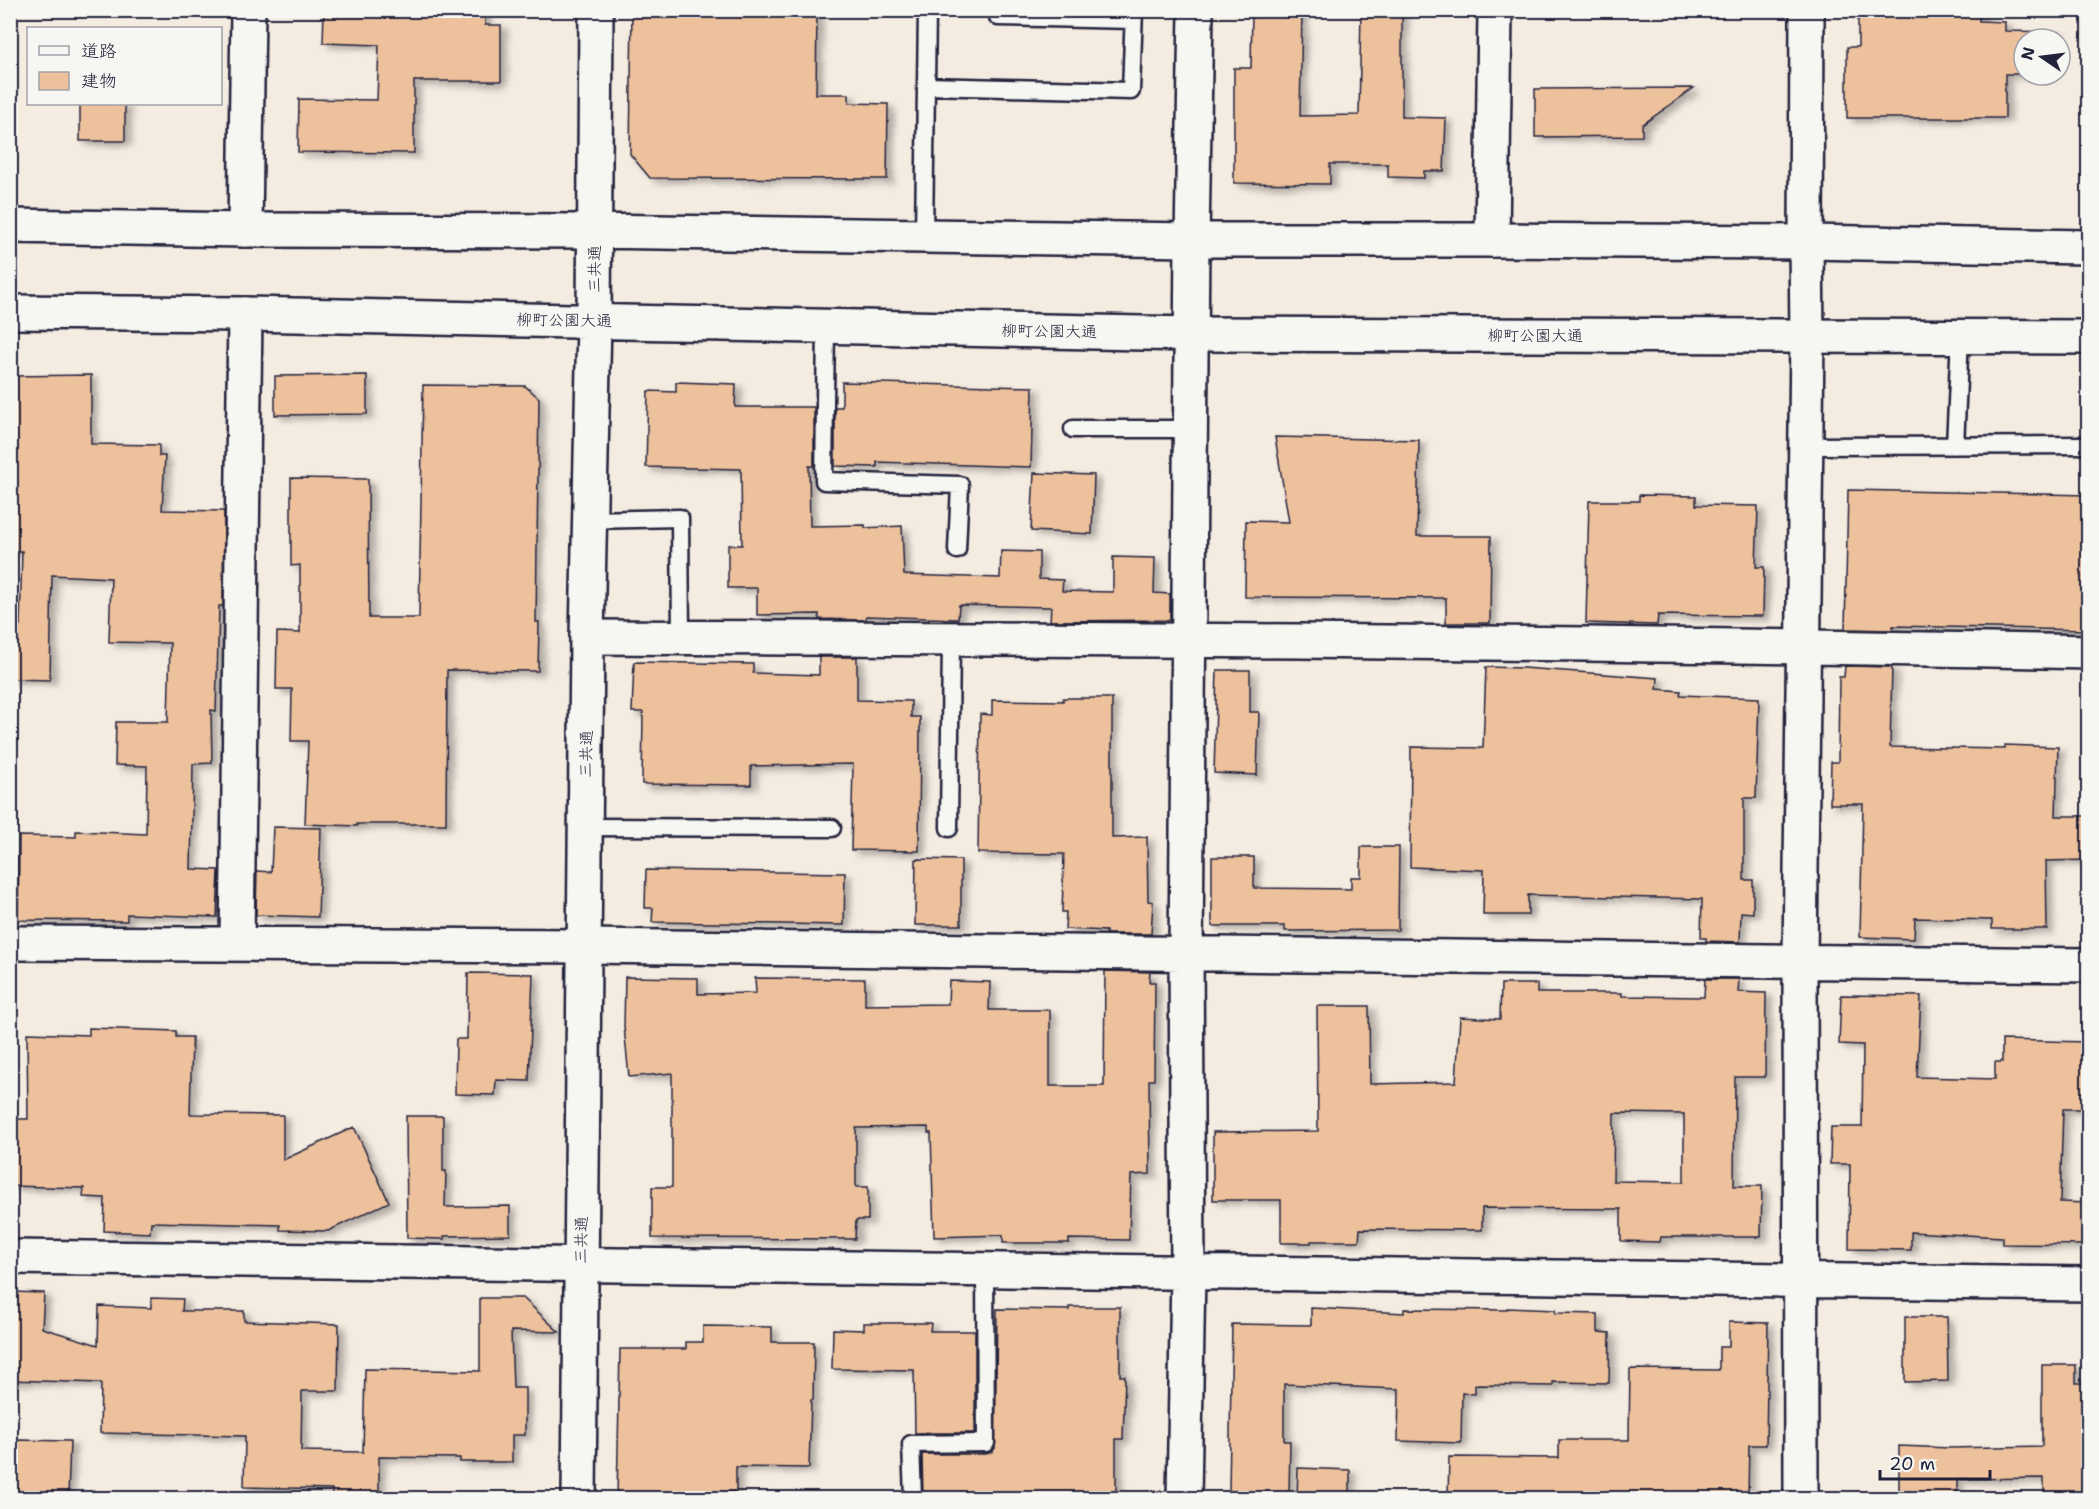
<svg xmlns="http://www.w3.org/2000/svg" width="2099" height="1509" viewBox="0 0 2099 1509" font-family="'Shantell Sans','Klee One',sans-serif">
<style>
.building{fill:#eec19d;stroke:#22223b;stroke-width:1.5;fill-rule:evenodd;filter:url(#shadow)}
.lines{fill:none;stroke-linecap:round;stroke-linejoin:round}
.lane-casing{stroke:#22223b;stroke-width:21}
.street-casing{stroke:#22223b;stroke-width:38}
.secondary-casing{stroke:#22223b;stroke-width:38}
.lane{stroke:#f6f6f2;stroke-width:16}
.street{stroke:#f6f6f2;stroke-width:33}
.secondary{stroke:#f6f6f2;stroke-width:33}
.labels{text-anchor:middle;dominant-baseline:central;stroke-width:5;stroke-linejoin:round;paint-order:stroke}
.street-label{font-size:16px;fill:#22223b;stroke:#f6f6f2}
</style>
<defs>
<filter id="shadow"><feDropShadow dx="6" dy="4" stdDeviation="3" flood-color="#0004"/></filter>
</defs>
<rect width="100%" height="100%" fill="#f4ebe1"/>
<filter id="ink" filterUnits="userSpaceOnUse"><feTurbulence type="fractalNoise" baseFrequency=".0167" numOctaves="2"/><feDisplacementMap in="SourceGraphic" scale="12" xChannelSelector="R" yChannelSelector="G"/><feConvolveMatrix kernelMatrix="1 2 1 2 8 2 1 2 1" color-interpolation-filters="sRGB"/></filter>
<g filter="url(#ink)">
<path class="building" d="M 324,10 L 485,10 L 485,25 L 501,25 L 501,81 L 414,81 L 414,153 L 298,152 L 299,99 L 377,100 L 379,45 L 323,43 Z
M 632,10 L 817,10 L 816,94 L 849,94 L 849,103 L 888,104 L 887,179 L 650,178 L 630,154 Z
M 1252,10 L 1302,10 L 1300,116 L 1359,115 L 1361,10 L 1402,10 L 1402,117 L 1446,118 L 1444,171 L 1424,171 L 1424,178 L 1388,177 L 1388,164 L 1330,164 L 1330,184 L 1234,183 L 1234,68 L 1251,68 Z
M 1858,10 L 1980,10 L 1979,21 L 2005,22 L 2005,31 L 2059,32 L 2059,39 L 2024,39 L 2024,74 L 2005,74 L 2005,118 L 1847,118 L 1847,47 L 1858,47 Z
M 1694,88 L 1642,125 L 1642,136 L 1535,137 L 1535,89 Z
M 80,104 L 125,104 L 125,141 L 80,141 Z
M 91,375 L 91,444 L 159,445 L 159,456 L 165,456 L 162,510 L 224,511 L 223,606 L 219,606 L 216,711 L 211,710 L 212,763 L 193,764 L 191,869 L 219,870 L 217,917 L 127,914 L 127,921 L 18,920 L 19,836 L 76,837 L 76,831 L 146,834 L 147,766 L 115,765 L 116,722 L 168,722 L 170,643 L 109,642 L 111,578 L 52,575 L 50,680 L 10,679 L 10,625 L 20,625 L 22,551 L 10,551 L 10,376 Z
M 367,375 L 367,414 L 275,415 L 275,376 Z
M 676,382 L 736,384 L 735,407 L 814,407 L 814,466 L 809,466 L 810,526 L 865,525 L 865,528 L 902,526 L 904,575 L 1000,578 L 1001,551 L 1039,552 L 1039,579 L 1063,580 L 1062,591 L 1113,592 L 1113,557 L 1155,558 L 1154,593 L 1170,594 L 1170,620 L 1050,621 L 1051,607 L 959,605 L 958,619 L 866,616 L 866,620 L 819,619 L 819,614 L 757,615 L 757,588 L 728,588 L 728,545 L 742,545 L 741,469 L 646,467 L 648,391 L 676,392 Z
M 842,382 L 1033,387 L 1031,467 L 877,462 L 877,467 L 835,466 L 835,407 L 842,407 Z
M 423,385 L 525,386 L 539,398 L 536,622 L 539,622 L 538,671 L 447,670 L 446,824 L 357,824 L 357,826 L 305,824 L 308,741 L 291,741 L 292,689 L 276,689 L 277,632 L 300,633 L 300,565 L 291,566 L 291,478 L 368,479 L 369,618 L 419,618 Z
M 1275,437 L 1419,440 L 1417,536 L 1491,536 L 1490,623 L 1446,623 L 1446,598 L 1245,597 L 1246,521 L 1289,522 Z
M 1034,473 L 1094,475 L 1092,534 L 1031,531 Z
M 1848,490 L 2088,495 L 2088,630 L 1893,626 L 1893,630 L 1845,629 Z
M 1639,495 L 1696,496 L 1696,505 L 1758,506 L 1756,567 L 1764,567 L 1763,616 L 1658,615 L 1657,625 L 1586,623 L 1589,501 L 1639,501 Z
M 819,657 L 857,657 L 857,700 L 911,701 L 911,717 L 920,717 L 919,851 L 851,850 L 853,764 L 751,766 L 751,785 L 642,784 L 643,712 L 632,712 L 634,662 L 753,664 L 753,673 L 819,675 Z
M 1845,666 L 1892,667 L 1890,747 L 2005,749 L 2005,745 L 2058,747 L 2056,816 L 2088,816 L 2088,860 L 2046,861 L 2047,929 L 1992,929 L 1992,920 L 1915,918 L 1914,939 L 1860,937 L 1863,804 L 1830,804 L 1831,762 L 1838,762 L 1839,677 L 1844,677 Z
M 1486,667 L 1523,668 L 1658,678 L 1657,689 L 1681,691 L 1680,695 L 1759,698 L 1756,798 L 1744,798 L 1744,880 L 1753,880 L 1753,913 L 1741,912 L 1740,942 L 1706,941 L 1706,938 L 1701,938 L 1702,899 L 1528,895 L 1528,915 L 1483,915 L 1484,870 L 1410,867 L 1411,747 L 1483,748 Z
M 1217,670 L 1250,670 L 1250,712 L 1259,712 L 1257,775 L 1214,773 Z
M 1063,698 L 1112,698 L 1112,838 L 1147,837 L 1148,901 L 1153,902 L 1151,934 L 1106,934 L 1106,931 L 1065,929 L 1066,912 L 1062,912 L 1064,854 L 978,853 L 980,714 L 992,715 L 992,700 L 1063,701 Z
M 273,827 L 321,828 L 318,917 L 256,915 L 257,871 L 271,872 Z
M 1361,847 L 1399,847 L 1398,930 L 1285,931 L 1285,926 L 1212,926 L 1212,857 L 1254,857 L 1254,888 L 1351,889 L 1351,877 L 1361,877 Z
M 916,859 L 961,860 L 961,925 L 915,925 Z
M 646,870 L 845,873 L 844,925 L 652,922 L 653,908 L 645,908 Z
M 1105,971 L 1150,972 L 1149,982 L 1155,982 L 1154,1080 L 1149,1080 L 1150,1174 L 1131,1175 L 1129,1240 L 1069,1239 L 1069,1243 L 1003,1243 L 1003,1235 L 934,1237 L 931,1133 L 928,1133 L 928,1127 L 856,1128 L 856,1187 L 868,1187 L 868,1220 L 856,1220 L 855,1239 L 652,1238 L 652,1187 L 672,1187 L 672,1073 L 629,1077 L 624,1027 L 625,977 L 698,978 L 698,994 L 756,993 L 755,978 L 865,979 L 865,1005 L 948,1004 L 949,981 L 990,982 L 989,1010 L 1050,1010 L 1050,1086 L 1104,1086 Z
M 468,973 L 533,974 L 529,1081 L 496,1080 L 495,1095 L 455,1094 L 456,1039 L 467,1039 Z
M 1705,979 L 1739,979 L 1738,992 L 1766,993 L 1765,1077 L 1735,1077 L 1734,1186 L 1762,1186 L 1761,1237 L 1661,1237 L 1660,1242 L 1621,1241 L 1621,1209 L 1482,1208 L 1482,1230 L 1360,1229 L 1359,1241 L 1311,1241 L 1311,1243 L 1281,1243 L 1281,1200 L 1213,1200 L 1213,1132 L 1318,1131 L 1317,1006 L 1369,1006 L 1370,1084 L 1456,1082 L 1460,1017 L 1500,1019 L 1501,984 L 1537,984 L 1537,993 L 1622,993 L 1622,996 L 1704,997 ZM 1614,1113 L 1684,1114 L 1684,1182 L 1613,1181 Z
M 1841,995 L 1921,996 L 1917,1077 L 1995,1079 L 1995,1062 L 2002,1062 L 2002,1040 L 2088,1042 L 2088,1109 L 2063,1109 L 2060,1202 L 2088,1203 L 2088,1245 L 2002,1244 L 2002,1237 L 1911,1232 L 1911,1250 L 1849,1249 L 1850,1164 L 1830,1164 L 1831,1127 L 1862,1127 L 1863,1045 L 1839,1044 Z
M 89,1028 L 176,1031 L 176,1037 L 192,1037 L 190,1114 L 283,1115 L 283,1160 L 354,1127 L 389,1202 L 328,1231 L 280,1230 L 280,1225 L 151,1222 L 150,1233 L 104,1231 L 105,1198 L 83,1197 L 84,1188 L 10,1186 L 12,1119 L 28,1119 L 27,1033 L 89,1035 Z
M 406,1116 L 443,1116 L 443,1171 L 446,1171 L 445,1207 L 510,1206 L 510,1235 L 444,1236 L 444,1239 L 407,1238 Z
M 10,1292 L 44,1293 L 42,1328 L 98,1345 L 99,1306 L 151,1308 L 151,1298 L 183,1299 L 182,1311 L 244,1311 L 244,1321 L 339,1324 L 338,1391 L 302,1391 L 301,1451 L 363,1452 L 365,1369 L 480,1371 L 480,1298 L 523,1298 L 559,1332 L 511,1331 L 513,1388 L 525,1388 L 525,1435 L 512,1435 L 512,1462 L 460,1462 L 460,1458 L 379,1457 L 379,1498 L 332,1498 L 332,1489 L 244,1487 L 245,1436 L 100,1433 L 101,1383 L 10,1380 Z
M 1069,1307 L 1120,1307 L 1120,1376 L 1125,1376 L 1123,1439 L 1116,1439 L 1116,1495 L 1041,1494 L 1041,1498 L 923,1498 L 922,1454 L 986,1454 L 992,1452 L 995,1448 L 997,1309 L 1069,1310 Z
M 1311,1308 L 1404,1313 L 1404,1309 L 1507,1310 L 1507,1308 L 1555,1310 L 1555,1313 L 1598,1314 L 1598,1332 L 1610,1333 L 1609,1383 L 1553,1382 L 1553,1386 L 1475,1385 L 1475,1394 L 1462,1393 L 1461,1443 L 1398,1441 L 1399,1389 L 1284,1384 L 1284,1441 L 1290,1441 L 1289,1493 L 1229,1491 L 1232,1324 L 1311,1325 Z
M 1905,1317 L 1947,1317 L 1948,1381 L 1905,1382 Z
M 1729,1322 L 1768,1323 L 1766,1445 L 1749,1445 L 1748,1498 L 1628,1498 L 1627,1494 L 1545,1494 L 1545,1498 L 1448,1498 L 1449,1457 L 1559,1458 L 1559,1440 L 1629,1440 L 1630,1369 L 1719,1370 L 1719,1347 L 1729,1347 Z
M 864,1323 L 931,1323 L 930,1331 L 975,1331 L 975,1433 L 915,1433 L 914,1370 L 832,1369 L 833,1329 L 864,1330 Z
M 703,1326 L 772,1327 L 772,1342 L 814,1342 L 813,1400 L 811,1400 L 809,1468 L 736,1467 L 736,1492 L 715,1492 L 715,1497 L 617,1498 L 620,1349 L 686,1349 L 686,1342 L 703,1342 Z
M 2042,1365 L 2076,1365 L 2076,1383 L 2088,1383 L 2088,1494 L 2044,1493 L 2044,1478 L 1957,1479 L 1957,1498 L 1899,1498 L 1899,1446 L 1950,1448 L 2042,1446 Z
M 16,1440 L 70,1441 L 68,1498 L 14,1498 Z
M 1298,1468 L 1350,1470 L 1350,1498 L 1297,1498 Z"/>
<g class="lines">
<g class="lane-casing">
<path id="lane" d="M 998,10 L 998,17 L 1133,20
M 926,86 L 1131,91 L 1134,10
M 924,236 L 927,10
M 826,326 L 824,481 L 960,485 L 957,550
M 1073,429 L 1190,429
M 1806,446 L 2088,445
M 1955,446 L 1960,336
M 590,520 L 680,518 L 681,637
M 585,827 L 832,828
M 949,828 L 951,639
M 913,1498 L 911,1444 L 986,1443 L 985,1270"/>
</g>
<g class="street-casing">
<path id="street" d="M 245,230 L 248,10
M 1492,240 L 1495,10
M 587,637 C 1087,639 1588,642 2088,652
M 10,943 L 584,946 L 2088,965
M 237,943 L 245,314
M 10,1257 L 2088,1284
M 1184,1498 L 1188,1272 L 1186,953 L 1192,240 L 1196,10
M 1801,1498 L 1800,960 L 1807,336 L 1806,242 L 1807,10"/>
</g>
<g class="secondary-casing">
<path id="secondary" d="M 10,226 L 245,230 L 594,231 L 1192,240 L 1492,240 L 1806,242 L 2088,247
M 10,312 L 245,314 L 1191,334 L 2088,337
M 579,1498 L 587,637 L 594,321 L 596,10"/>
</g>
<use href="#lane" class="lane"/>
<use href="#street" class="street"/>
<use href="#secondary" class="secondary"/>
</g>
</g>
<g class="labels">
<g class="street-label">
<text transform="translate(594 269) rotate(-90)">三共通</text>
<text transform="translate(564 320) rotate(1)">柳町公園大通</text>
<text transform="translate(1049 331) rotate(1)">柳町公園大通</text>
<text x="1535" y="335">柳町公園大通</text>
<text transform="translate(586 754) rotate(-89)">三共通</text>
<text transform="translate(581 1240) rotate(-89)">三共通</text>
</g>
</g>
<rect width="2099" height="1509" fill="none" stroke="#f6f6f2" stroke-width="36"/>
<rect x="18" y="18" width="2063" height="1473" fill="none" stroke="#22223b" stroke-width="2" filter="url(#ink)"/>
<rect x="27" y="27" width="195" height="78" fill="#f6f6f2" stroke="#a1a1a9" stroke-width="1.5"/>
<rect x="39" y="46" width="30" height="9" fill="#f6f6f2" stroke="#a1a1a9" stroke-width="1.5"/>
<text x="81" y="57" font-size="18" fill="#22223b">道路</text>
<rect x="39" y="72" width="30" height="18" fill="#eec19d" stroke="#a1a1a9" stroke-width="1.5"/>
<text x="81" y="87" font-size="18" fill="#22223b">建物</text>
<g transform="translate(2042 57) rotate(284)"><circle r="28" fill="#f6f6f2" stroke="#a1a1a9" stroke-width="1.5"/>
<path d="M0-4.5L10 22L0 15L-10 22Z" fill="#22223b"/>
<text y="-9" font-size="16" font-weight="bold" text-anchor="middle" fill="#22223b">N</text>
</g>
<path d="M1880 1470v9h110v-9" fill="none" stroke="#22223b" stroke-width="3"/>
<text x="1889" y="1470" font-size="18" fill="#22223b" stroke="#f6f6f2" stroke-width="4.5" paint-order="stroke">20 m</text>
</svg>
